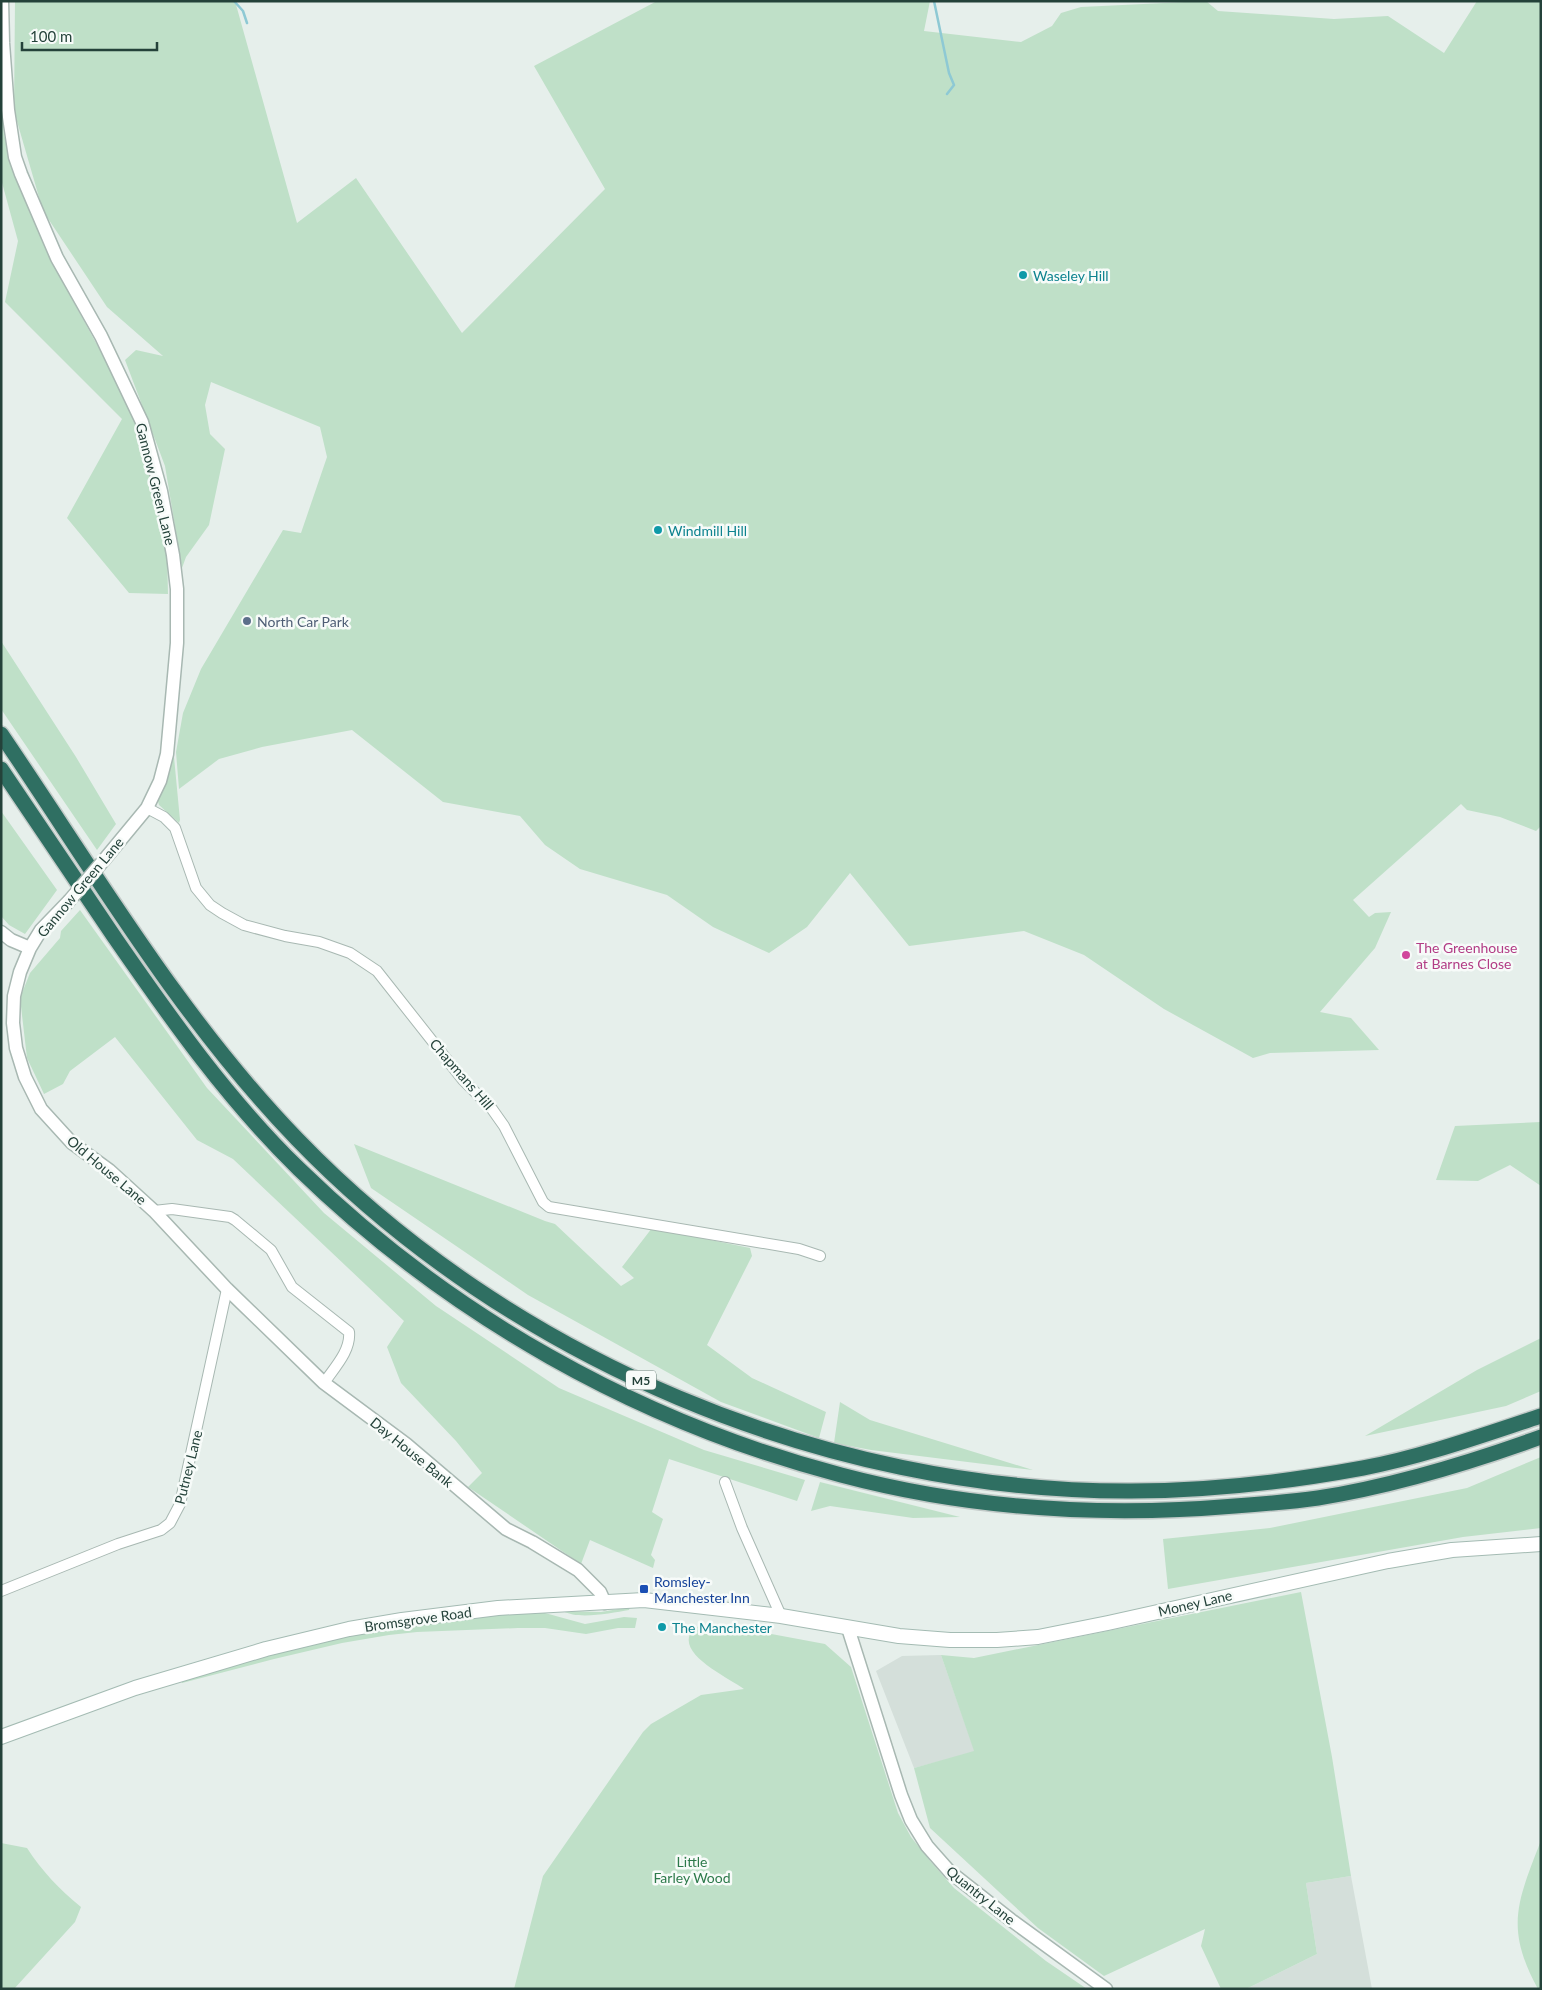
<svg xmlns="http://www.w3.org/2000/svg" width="1542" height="1990" viewBox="0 0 1542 1990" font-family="Lato,sans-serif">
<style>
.built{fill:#d4dfda}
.green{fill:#bfe0c8}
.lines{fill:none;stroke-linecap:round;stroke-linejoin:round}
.stream{stroke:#8ec9d4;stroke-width:2.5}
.minor-casing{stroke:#a8b8b2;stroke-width:12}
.tertiary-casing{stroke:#a8b8b2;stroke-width:15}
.secondary-casing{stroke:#a4bbb3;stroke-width:16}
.motorway-casing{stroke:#c2cac8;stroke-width:18}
.minor{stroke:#fff;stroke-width:10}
.tertiary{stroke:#fff;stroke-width:12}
.secondary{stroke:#fff;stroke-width:14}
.motorway{stroke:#2f6f62;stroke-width:15}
.tertiary-bridge-casing{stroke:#a8b8b2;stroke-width:15;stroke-linecap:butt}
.tertiary-bridge{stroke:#fff;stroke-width:12}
.culture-dot{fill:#0f9aa8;stroke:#f7fbf9;stroke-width:2}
.service-dot{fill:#5c6f8a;stroke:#f7fbf9;stroke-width:2}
.hotel-dot{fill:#d1479c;stroke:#f7fbf9;stroke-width:2}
.transit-dot{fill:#1a4fb4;stroke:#f7fbf9;stroke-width:2}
.labels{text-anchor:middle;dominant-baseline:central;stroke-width:5;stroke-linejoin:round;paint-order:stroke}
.shield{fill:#f7fbf9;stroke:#637a73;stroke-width:1}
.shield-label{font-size:12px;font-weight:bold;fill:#24423a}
.culture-label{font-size:14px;fill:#0d838f;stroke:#f7fbf9;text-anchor:start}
.street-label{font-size:14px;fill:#24423a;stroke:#f7fbf9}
.service-label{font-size:14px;fill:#4e5e75;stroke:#f7fbf9;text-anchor:start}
.hotel-label{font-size:14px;fill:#b23c85;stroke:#f7fbf9;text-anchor:start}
.transit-label{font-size:14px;fill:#164399;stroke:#f7fbf9;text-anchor:start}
.park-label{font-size:14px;fill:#2d7a4b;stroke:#f7fbf9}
</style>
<rect width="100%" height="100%" fill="#e6efeb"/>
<path class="built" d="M 941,1655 L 975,1752 L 914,1768 L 876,1671 L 902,1656 Z
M 1351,1876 L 1372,1989 L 1246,1989 L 1317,1954 L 1306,1883 Z"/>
<path class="green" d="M 15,1 L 235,1 L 297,223 L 356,178 L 462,333 L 605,189 L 534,66 L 657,1 L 930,1 L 924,31 L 1021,42 L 1052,26 L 1061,13 L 1081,7 L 1206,1 L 1218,11 L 1334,19 L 1388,16 L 1444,53 L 1477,1 L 1541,1 L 1541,826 L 1536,831 L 1500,817 L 1467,810 L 1461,804 L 1353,900 L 1369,917 L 1375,913 L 1391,912 L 1375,948 L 1320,1012 L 1351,1018 L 1379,1050 L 1270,1053 L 1253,1058 L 1164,1009 L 1084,955 L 1024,931 L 909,946 L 850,873 L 807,927 L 769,953 L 713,927 L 667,895 L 580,869 L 545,845 L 520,816 L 443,802 L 352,730 L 262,747 L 219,759 L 179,789 L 176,752 L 183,713 L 201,669 L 283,530 L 301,533 L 327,457 L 320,427 L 211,382 L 205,405 L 210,434 L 225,449 L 209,525 L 186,557 L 182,568 L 165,466 L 125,360 L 136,350 L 163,356 L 107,307 L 43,211 L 14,111 Z
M 1,105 L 4,135 L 17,182 L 57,271 L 135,415 L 167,551 L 168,594 L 129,593 L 67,518 L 122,419 L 5,302 L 18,241 L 1,179 Z
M 1,641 L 76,757 L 116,824 L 97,850 L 1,709 Z
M 174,757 L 180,820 L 179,823 L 159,805 L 157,798 L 168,761 Z
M 1,811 L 57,890 L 25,934 L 9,925 L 1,916 Z
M 80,910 L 207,1088 L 324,1213 L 436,1306 L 559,1388 L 704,1450 L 805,1480 L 797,1501 L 669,1459 L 652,1512 L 663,1519 L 651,1555 L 655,1560 L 653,1568 L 590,1540 L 581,1564 L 468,1487 L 482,1473 L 456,1441 L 401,1383 L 387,1347 L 404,1321 L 233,1159 L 197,1140 L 115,1037 L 70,1071 L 63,1084 L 44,1094 L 27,1058 L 20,998 L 30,973 L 60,938 L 61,931 Z
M 1541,1122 L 1541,1186 L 1510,1165 L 1478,1181 L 1436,1180 L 1455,1126 Z
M 354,1144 L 545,1221 L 555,1224 L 621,1286 L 634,1278 L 622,1267 L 652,1228 L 750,1248 L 752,1256 L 707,1345 L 752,1378 L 826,1412 L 819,1438 L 721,1402 L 528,1295 L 371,1188 Z
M 1541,1338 L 1541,1391 L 1506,1406 L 1365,1436 L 1477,1370 Z
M 840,1402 L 870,1420 L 1033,1470 L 871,1450 L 834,1443 Z
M 1541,1457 L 1541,1528 L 1463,1537 L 1168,1589 L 1163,1539 L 1270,1528 L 1467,1488 Z
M 820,1482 L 960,1517 L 913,1518 L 830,1506 L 811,1511 Z
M 1301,1592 L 1332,1757 L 1351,1876 L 1306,1883 L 1317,1954 L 1246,1989 L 1221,1989 L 1201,1946 L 1205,1929 L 1104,1976 L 1038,1928 L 930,1828 L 914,1768 L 974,1751 L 941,1655 L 974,1658 Z
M 630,1607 L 629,1610 C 611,1613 578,1620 563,1611 L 601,1612 Z
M 534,1610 L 585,1624 L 624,1617 L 637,1618 L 635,1628 L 618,1628 L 586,1634 L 545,1628 L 518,1628 L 417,1632 L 389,1635 L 342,1643 L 274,1659 L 182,1683 L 181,1679 L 350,1634 L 403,1625 Z
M 710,1624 L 723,1625 L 825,1644 L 851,1667 L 898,1813 L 911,1837 L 931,1862 L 954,1888 L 1046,1961 L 1087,1989 L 514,1989 L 543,1876 L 643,1732 L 651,1724 L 701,1695 L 744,1689 C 729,1678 680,1656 690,1634 C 693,1626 702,1625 710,1624 Z
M 1,1843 L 27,1848 C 42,1871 59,1889 81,1907 L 75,1922 L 14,1989 L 1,1989 Z
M 1540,1843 L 1541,1989 L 1538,1989 C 1505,1928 1517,1903 1540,1843 Z"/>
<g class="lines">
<path class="stream" d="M 234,1 L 243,11 L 247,23
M 934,1 L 949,73 L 954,85 L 947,94"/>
<g class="minor-casing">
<path id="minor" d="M 147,808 L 164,817 L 175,828 L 196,888 L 210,905 L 222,913 L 244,925 L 285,936 L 319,942 L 350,953 L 377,971 L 463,1080 L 492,1109 L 504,1126 L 543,1202 L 549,1207 L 799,1249 L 820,1256
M 154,1211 L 172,1209 L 230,1217 L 235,1220 L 271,1250 L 292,1287 L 349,1332 C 351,1351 334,1368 324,1383
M 725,1482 L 742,1528 L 781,1616
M 1,1591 L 118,1544 L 161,1530 L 170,1523 L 180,1504 L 227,1289"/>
</g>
<g class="tertiary-casing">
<path id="tertiary" d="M 2,1 L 3,43 L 8,110 L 15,157 L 21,174 L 57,258 L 101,336 L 142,422 L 161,491 L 173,555 L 177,589 L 177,643 L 167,754 L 160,781 L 147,808 L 104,860
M 69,901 L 41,930 L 30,948 L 20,972 L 14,996 L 13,1023 L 16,1048 L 25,1077 L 41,1109 L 72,1143 L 109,1170 L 154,1211 L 227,1289 L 324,1383 L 406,1444 L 506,1529 L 532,1542 L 578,1570 L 600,1592 L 605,1603
M 1,932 L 11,940 L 30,948
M 848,1628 L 901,1795 L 911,1820 L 927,1846 L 950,1872 L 1011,1920 L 1106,1989"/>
</g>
<g class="secondary-casing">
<path id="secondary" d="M 1,1737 L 135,1688 L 266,1649 L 349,1629 L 402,1620 L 498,1608 L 644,1600 L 781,1616 L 899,1636 L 950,1640 L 997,1640 L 1038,1637 L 1108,1623 L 1388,1561 L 1452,1550 L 1541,1544"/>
</g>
<g class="motorway-casing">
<path id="motorway" d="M 1,734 C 95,872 180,1018 297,1139 C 509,1359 825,1492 1131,1491 C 1209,1491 1287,1482 1363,1468 C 1422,1457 1483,1435 1541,1416
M 1,769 C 39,826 77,882 115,938 C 171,1019 228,1100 299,1169 C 449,1315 638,1422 841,1475 C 969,1509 1104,1517 1235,1506 C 1263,1504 1291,1502 1318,1498 C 1394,1486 1469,1463 1541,1437"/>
</g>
<use href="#minor" class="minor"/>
<use href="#tertiary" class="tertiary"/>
<use href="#secondary" class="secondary"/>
<use href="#motorway" class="motorway"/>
<g class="tertiary-bridge-casing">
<path id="tertiary-bridge" d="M 69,901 L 104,860"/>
</g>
<use href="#tertiary-bridge" class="tertiary-bridge"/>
</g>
<g class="culture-dot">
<circle cx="1023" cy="275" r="5"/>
<circle cx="658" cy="530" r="5"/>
<circle cx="662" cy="1627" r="5"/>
</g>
<circle class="service-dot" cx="247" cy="621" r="5"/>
<circle class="hotel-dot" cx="1406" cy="955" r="5"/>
<rect class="transit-dot" x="639" y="1584" width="10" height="10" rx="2.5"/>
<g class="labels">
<rect class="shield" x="626" y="1370.5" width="30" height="19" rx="4"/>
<g class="shield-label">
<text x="641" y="1380">M5</text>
</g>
<g class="culture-label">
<text x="1033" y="275">Waseley Hill</text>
<text x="668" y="530">Windmill Hill</text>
<text x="672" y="1627">The Manchester</text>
</g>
<g class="street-label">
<text transform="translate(156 484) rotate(76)">Gannow Green Lane</text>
<text transform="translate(80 887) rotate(-50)">Gannow Green Lane</text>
<text transform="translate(462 1074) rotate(49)">Chapmans Hill</text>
<text transform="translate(107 1170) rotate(40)">Old House Lane</text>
<text transform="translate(412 1452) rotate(39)">Day House Bank</text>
<text transform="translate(188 1467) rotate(-76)">Putney Lane</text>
<text transform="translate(1195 1603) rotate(-13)">Money Lane</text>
<text transform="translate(418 1619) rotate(-8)">Bromsgrove Road</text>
<text transform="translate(981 1895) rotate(39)">Quantry Lane</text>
</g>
<g class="service-label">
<text x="257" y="621">North Car Park</text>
</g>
<g class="hotel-label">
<text x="1416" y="947">The Greenhouse<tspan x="1416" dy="16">at Barnes Close</tspan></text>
</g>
<g class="transit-label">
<text x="654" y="1581">Romsley-<tspan x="654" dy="16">Manchester Inn</tspan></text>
</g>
<g class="park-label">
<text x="692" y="1861">Little<tspan x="692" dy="16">Farley Wood</tspan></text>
</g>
</g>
<rect width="1542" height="1990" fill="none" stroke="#24423a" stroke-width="5"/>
<path d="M22 42v8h135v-8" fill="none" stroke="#24423a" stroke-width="2.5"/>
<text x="30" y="42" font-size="15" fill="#24423a" stroke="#f7fbf9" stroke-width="4" paint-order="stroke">100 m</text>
</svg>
